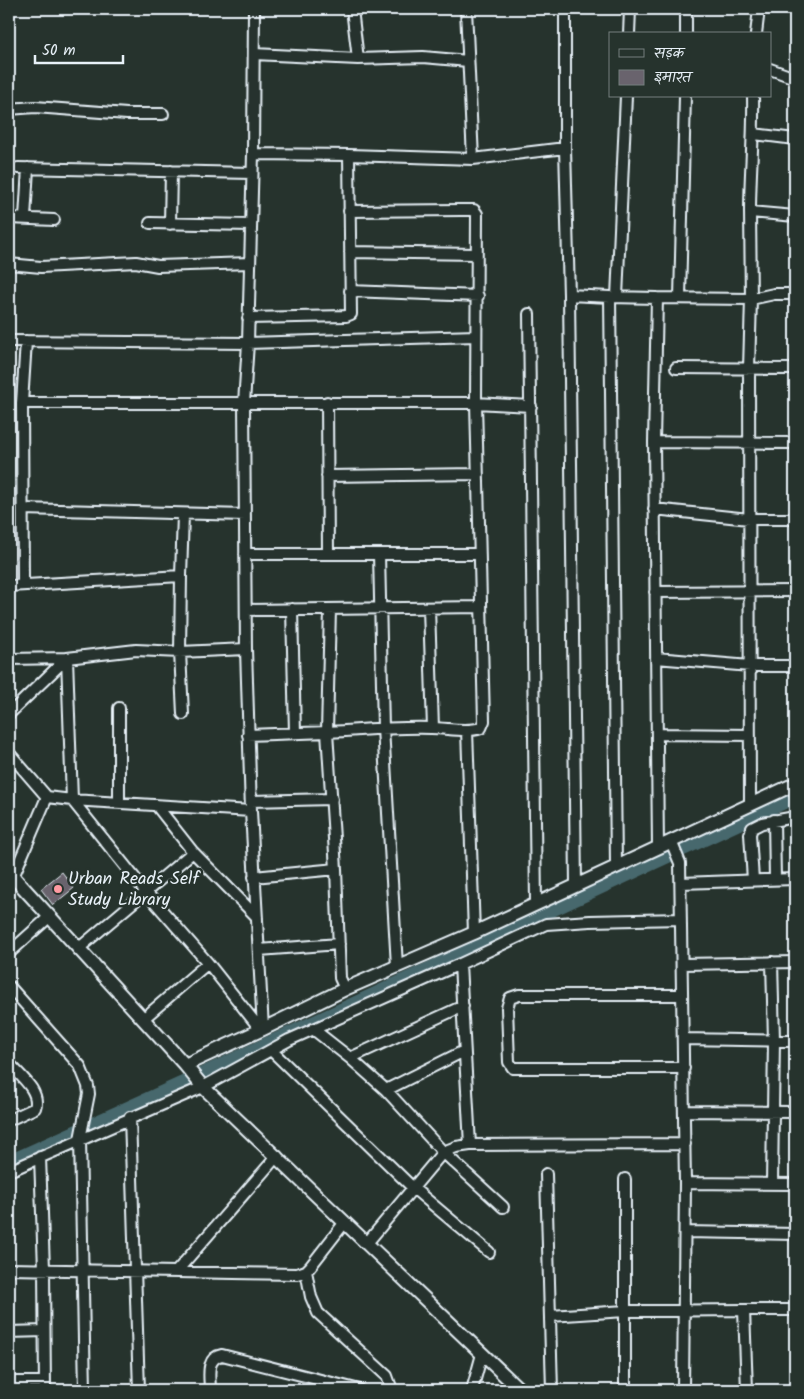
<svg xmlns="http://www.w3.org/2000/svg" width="804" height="1399" viewBox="0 0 804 1399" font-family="Kalam,'Playpen Sans Deva',sans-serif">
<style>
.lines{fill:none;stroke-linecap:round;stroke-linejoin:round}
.canal{stroke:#47686d;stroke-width:12}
.building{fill:#69636d;stroke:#e8f1f8}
.minor-casing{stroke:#e8f1f8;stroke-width:14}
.tertiary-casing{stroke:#e8f1f8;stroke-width:16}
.minor{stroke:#26332d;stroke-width:10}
.tertiary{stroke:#26332d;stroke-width:12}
.poi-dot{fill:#ff9aa2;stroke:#26332d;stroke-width:2}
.labels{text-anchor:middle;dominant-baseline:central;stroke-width:5;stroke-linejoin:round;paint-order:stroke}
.poi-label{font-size:18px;fill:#e8f1f8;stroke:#26332d;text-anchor:start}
</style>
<rect width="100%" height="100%" fill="#26332d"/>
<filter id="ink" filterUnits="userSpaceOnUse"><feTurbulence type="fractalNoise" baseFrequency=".02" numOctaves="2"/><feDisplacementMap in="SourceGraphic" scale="10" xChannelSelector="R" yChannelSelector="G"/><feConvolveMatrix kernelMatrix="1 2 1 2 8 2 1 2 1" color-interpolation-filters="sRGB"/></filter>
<g filter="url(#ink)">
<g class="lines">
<path class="canal" d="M 9,1161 L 194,1077 L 795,798"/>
</g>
<path class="building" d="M 62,872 L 74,888 L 53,905 L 41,889 Z"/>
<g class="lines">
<g class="minor-casing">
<path id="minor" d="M 352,9 L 358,59 L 423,57 L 468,61
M 565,9 L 565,148 L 569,295
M 686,9 L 686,34
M 629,34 L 630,9
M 756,34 L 759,9
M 254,54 L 358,59
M 770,69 L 795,78
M 9,109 L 35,107 L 127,114 L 163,114
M 754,134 L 795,139
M 253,154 L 349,155
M 473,159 L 565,148
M 18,168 L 252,173
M 750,212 C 750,173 754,135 753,96
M 9,218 L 54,220
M 25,218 L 28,168
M 150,223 L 251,225
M 170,224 L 171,171
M 350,252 L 476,254
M 9,264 L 41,267 L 136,262 L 158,266 L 250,263
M 350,291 L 478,296
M 617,297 L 626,96
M 657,298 L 751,299 L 774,294 L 795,294
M 680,298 L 685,96
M 529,314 L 536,904
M 248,318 L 346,316 L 351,314 L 349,155 L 473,159 L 466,9
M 9,341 L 248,343 L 476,336
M 676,368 L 795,369
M 327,402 L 328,554
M 22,403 L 476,403 L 531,406
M 654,442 L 795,443
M 327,476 L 478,474
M 23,509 L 245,515
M 654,509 L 749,519 L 795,519
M 245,554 L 479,554
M 379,554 L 383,728 L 397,966
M 181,576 L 183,514
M 23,585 L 22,403 L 26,341
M 9,586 L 181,576 L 180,652 L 183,714
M 655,592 L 795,591
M 429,608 L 433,728
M 292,609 L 295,733
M 246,610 L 481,607
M 246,649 L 244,403 L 248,343 L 253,154 L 254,9
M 656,658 L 750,666 L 795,666
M 9,659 L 67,658 L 72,800 L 146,892 L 208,963 L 261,1030
M 119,708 L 119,803
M 9,714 L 67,658 L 136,650 L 180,652 L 246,649 L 251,811 L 263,1029
M 467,730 L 474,933
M 657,734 L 750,735
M 248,735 L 327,732 L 330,609
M 9,753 L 47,797
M 251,801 L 332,799
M 156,805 L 193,852
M 750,805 L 749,369 L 751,299 L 750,212 L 795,216
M 774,820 L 775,879
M 671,841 L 680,863 L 685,1183 L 683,1390
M 616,866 L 610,297 L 657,298 L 654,442 L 658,847
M 13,877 L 47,797 L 72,800 L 251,811
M 254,877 L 336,869
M 753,880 L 750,834 L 752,828 L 762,823 L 795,817
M 681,883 L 795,879
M 576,885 L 569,295 L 610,297
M 78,949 L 193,852 L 257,917
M 259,950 L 339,944
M 9,953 L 49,917
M 772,962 L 774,1040 L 772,1184
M 682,964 L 795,962
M 9,986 L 80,1066 L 88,1086 L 89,1094 L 80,1139 L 85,1390
M 345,989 L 340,978 L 336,869 L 327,732 C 362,730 396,727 431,728 C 447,728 466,733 481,728 L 484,721 L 476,403 L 477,214 L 474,210 L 461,210 L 349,211
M 682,995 L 519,995 L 510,998 L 507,1008 L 509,1062 L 513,1068 L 684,1068
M 463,1006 L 350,1058 L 386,1090 L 443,1152 L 503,1207
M 143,1019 L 208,963
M 313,1029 L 350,1058
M 683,1039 L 795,1041
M 271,1050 L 413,1188 L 489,1252
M 9,1063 C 19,1075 41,1091 35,1108 L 9,1120
M 386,1090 L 464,1051
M 684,1111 L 795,1112
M 130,1117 L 139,1390
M 470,1145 L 460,964 L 546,924 L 590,921 L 681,919
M 40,1157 L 44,1269 L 45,1390
M 9,1171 L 203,1087 L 289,1040 L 460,964
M 546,1174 L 552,1390
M 685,1183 L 795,1184
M 685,1232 L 795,1234
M 367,1243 L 443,1152 L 456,1147 L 470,1145 L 685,1144
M 9,1269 L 297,1274 L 306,1271 L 310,1267 L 345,1222
M 306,1271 L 311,1297 L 318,1313 L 387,1376 L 392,1390
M 176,1272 L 277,1156
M 744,1310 L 795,1310
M 550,1316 L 625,1311 L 744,1310 L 747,1390
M 9,1332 L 44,1331
M 9,1382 L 45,1382
M 210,1390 C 210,1377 205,1358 222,1355 L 360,1390
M 472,1390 L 482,1354
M 625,1390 L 625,1179"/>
</g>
<g class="tertiary-casing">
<path id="tertiary" d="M 9,872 L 185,1065 L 203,1087 L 520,1390
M 185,1065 L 263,1029 L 345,989 L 474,933 L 795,784"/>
</g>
<use href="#minor" class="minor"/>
<use href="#tertiary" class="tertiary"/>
</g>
</g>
<circle class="poi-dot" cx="58" cy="889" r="5"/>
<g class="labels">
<g class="poi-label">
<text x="68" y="879">Urban Reads Self<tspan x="68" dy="21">Study Library</tspan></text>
</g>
</g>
<rect width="804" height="1399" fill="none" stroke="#26332d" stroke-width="30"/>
<rect x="15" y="15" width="774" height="1369" fill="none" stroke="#e8f1f8" stroke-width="2" filter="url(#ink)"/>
<rect x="609" y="32" width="162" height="65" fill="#26332d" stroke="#747f7e"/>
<rect x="619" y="49" width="25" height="8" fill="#26332d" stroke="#747f7e"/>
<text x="654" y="58" font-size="15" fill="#e8f1f8">सड़क</text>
<rect x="619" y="70" width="25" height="15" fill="#69636d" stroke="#747f7e"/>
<text x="654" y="82" font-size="15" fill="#e8f1f8">इमारत</text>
<path d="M35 55v8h88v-8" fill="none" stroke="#e8f1f8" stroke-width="2.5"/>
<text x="42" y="55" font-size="15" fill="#e8f1f8" stroke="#26332d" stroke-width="4" paint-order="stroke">50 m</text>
</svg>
